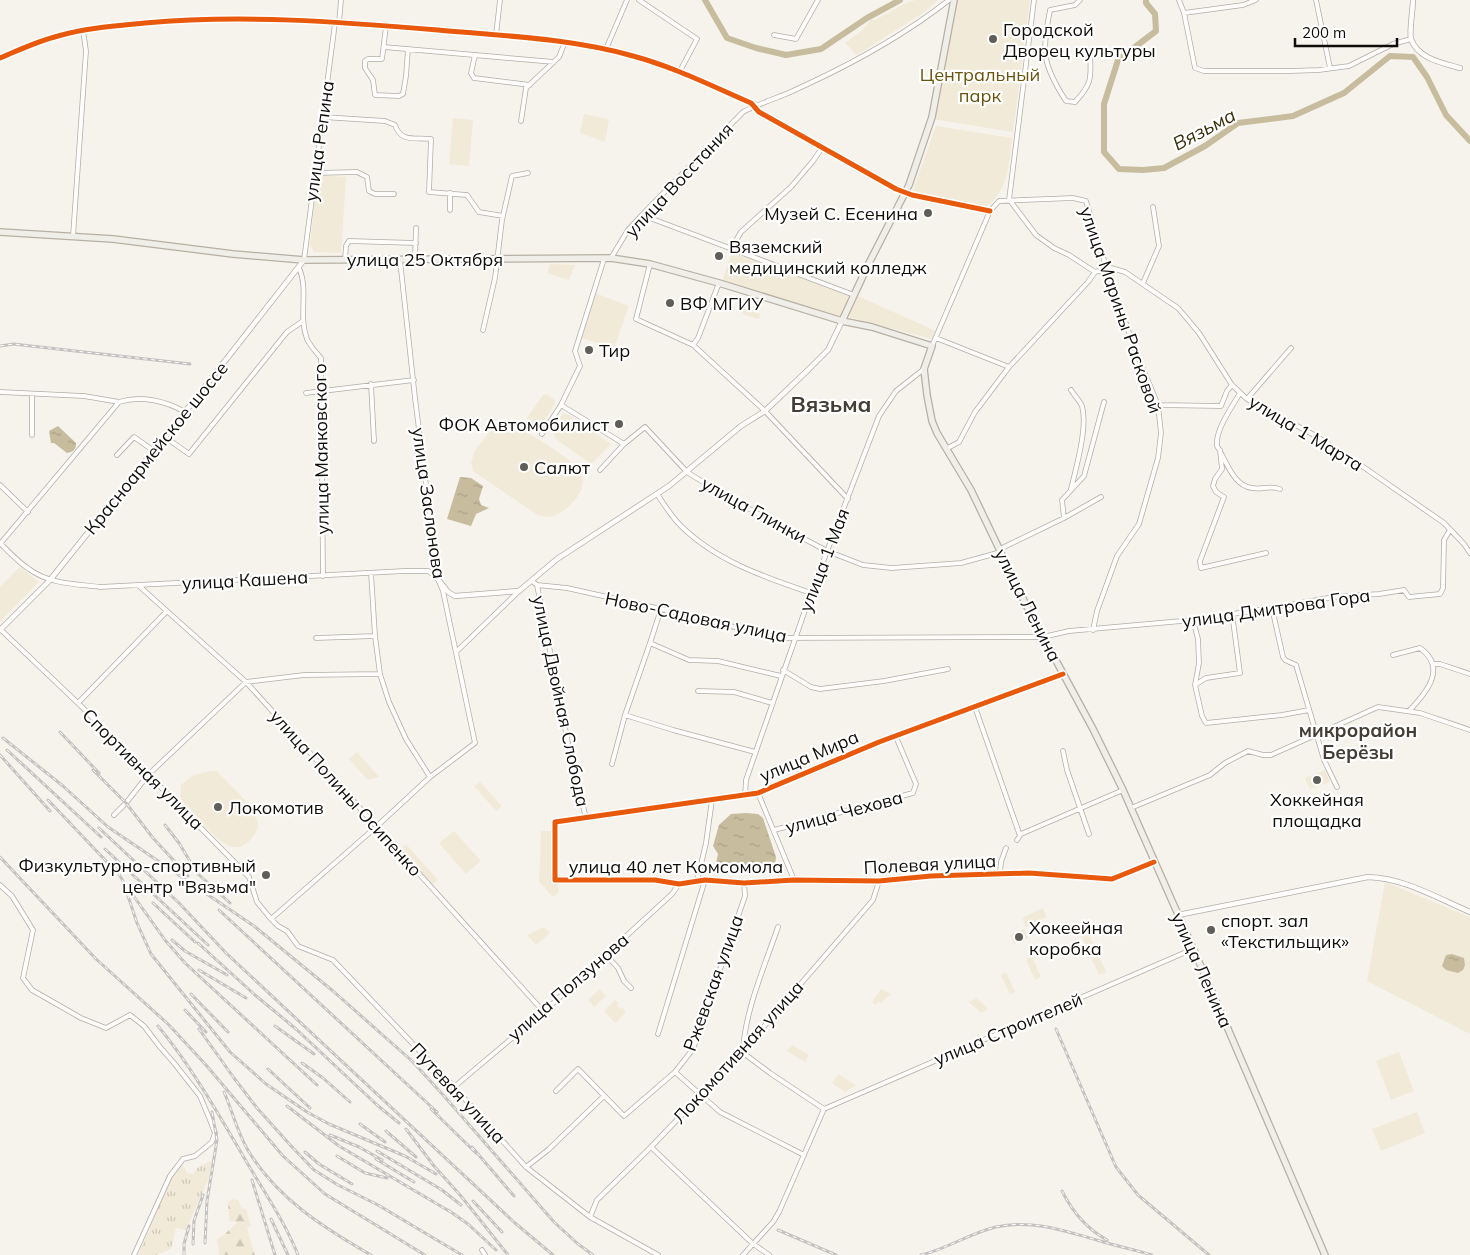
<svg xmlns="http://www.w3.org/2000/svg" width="1470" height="1255" viewBox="0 0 1470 1255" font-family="Mulish,sans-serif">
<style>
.grass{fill:url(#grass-tufts)}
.forest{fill:url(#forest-firs)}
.green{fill:#f2ead8}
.water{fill:url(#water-ripples)}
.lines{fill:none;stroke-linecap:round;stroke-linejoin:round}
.river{stroke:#c8bc9e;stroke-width:6}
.minor-casing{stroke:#b0aea9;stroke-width:5.5}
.tertiary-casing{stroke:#b0aea9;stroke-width:6}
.primary-casing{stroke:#b5b0a3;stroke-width:8}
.minor{stroke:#fefdfc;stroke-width:4}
.tertiary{stroke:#fefdfc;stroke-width:4.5}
.primary{stroke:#f0eee8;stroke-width:5.5}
.rail-casing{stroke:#c3c2c0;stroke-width:3}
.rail{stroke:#fff;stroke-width:1;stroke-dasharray:4;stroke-linecap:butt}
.cycleway-casing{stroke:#fff;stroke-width:8}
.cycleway{stroke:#e8590c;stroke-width:5}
.poi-dot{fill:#605e59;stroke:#fff;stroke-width:2}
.labels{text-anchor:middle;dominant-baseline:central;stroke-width:4.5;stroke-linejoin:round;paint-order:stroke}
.poi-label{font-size:18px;fill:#0f0d0a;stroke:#fff;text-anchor:start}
.park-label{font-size:18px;fill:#6a530b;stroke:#fff}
.street-label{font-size:18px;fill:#0f0d0a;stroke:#fff}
.water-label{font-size:19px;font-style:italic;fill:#382b08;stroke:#fff}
.neighbourhood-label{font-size:19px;font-weight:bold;fill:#423e36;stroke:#fff}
.district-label{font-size:22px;font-weight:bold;fill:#423e36;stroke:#fff}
</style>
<defs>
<pattern id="grass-tufts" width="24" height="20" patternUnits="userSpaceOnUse" patternTransform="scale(1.25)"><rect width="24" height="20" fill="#f2ead8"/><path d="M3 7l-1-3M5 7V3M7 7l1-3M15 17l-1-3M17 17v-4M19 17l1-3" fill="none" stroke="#cec8b8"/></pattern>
<pattern id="forest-firs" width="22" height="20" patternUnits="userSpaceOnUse" patternTransform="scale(1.25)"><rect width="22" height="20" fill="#f2ead8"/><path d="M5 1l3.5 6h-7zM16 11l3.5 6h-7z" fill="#cec8b8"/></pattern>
<pattern id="water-ripples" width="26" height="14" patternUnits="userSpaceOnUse" patternTransform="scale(1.25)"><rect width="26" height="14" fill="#c8bc9e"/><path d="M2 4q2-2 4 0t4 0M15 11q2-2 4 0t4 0" fill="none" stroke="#aba087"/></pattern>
</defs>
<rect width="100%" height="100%" fill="#f6f3ec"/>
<path class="grass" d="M 212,1160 L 208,1180 L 186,1230 L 176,1228 L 171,1249 L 156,1255 L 138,1255 L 171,1179 L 182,1164 L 185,1168 L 187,1173 L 193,1174 L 197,1168 Z"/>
<path class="forest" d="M 233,1199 L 238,1200 L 242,1209 L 246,1209 L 251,1226 L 247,1228 L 255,1255 L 219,1255 L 217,1239 L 225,1234 L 237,1222 L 229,1221 L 228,1202 Z"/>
<path class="green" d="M 915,0 L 938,0 L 926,11 L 857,55 L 845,43 L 861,31 L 871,20 L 875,20 L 904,4 Z
M 957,0 L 1030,0 L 1013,132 L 933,119 Z
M 584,114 L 609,119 L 605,142 L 580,133 Z
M 453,118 L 473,120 L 469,166 L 449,164 Z
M 936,126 L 1012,138 C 1009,163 1009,190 986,207 L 912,193 Z
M 317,175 L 346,177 L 341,253 L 314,252 L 310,245 Z
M 732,252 L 851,296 L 842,318 L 722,281 Z
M 550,264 L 575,265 L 569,280 L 547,273 Z
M 595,293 L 629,306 L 614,348 L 581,338 Z
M 858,296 L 936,331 L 932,339 L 848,317 Z
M 744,309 L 760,314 L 759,319 L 742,314 Z
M 546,394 L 555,400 L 555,404 L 541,426 L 537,428 L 528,422 L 527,418 L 543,395 Z
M 563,413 L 569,415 L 611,444 L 591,464 L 556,439 L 552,430 Z
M 504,422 L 510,422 C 524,431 578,461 582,474 C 586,487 576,501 567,508 C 556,517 548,519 536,514 L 473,471 L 471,463 L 475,450 L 493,428 Z
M 20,567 L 39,582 L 0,622 L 0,587 Z
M 357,752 L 379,777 L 368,780 L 349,759 Z
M 1325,770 L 1330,782 L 1310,789 L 1305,778 Z
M 209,771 L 217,771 C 228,783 260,811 258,827 C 257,831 253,837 250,840 C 244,846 238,849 229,846 C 215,840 193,811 181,800 L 181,785 L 192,776 Z
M 480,782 L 502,806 L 496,811 L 474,786 Z
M 454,831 L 481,861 L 466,874 L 439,843 Z
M 541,831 L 552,831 L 552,881 L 558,882 L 559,892 L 553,897 L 539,882 Z
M 406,844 L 438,880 L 432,885 L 400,849 Z
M 1385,882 L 1470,917 L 1470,1034 L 1367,981 Z
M 1043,908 L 1047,917 L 1026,927 L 1022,918 Z
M 544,927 L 550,933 L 536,945 L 527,935 Z
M 1024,929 L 1028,938 L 1014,944 L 1010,935 Z
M 1088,932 L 1106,972 L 1099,975 L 1081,935 Z
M 1032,956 L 1041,977 L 1035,980 L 1026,959 Z
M 1006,972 L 1015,992 L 1010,994 L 1001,975 Z
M 600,989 L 606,996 L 594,1007 L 588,1000 Z
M 881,989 L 891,994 L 881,1003 L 878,1002 L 876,1005 L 872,1002 Z
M 977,998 L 988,1009 L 981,1013 L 969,1002 Z
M 615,1000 L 619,1003 L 617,1006 L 620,1009 L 622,1007 L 626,1012 L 615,1023 L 604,1011 Z
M 792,1045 L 809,1055 L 805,1062 L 787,1051 Z
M 1399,1052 L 1414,1091 L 1391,1100 L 1376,1061 Z
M 838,1074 L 856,1085 L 845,1092 L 832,1083 Z
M 1417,1112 L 1425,1133 L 1381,1151 L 1372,1129 Z"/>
<path class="water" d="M 58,426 L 76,443 C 76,450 73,452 67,453 L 54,443 L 51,443 L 49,431 Z
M 460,477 L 471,478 L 483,486 L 479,499 L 481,505 L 489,508 L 476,514 L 471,526 L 447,519 Z
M 746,813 L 758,814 L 763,818 L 776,857 L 775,865 L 763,868 L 756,866 L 720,867 L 716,863 L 718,854 L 713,846 L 719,825 L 731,814 Z
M 1452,954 L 1464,958 L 1465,965 L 1463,970 L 1458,973 L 1446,970 L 1442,966 L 1446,955 Z"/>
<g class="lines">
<path class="river" d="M 705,0 L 727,38 L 756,48 L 786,55 L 821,49 L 867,18 L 900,0
M 1146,0 L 1146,3 L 1155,14 L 1156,31 L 1118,60 L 1104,104 L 1104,152 L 1119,169 L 1143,170 L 1164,168 L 1205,146 L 1238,123 L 1293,116 L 1344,93 L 1390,56 L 1413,57 L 1427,77 L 1446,115 L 1470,141"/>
<g class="minor-casing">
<path id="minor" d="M 639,0 L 697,39 L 680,71
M 1080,0 L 1075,5 L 1050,10 C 1042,53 1042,64 1066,101 L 1075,102 C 1093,83 1091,77 1090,51
M 1179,0 L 1184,13 L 1195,68 L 1204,71 L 1290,71 L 1319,70 L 1349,66 L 1393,44 L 1411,39
M 1316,0 L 1330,68
M 1184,13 L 1243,5 L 1256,0
M 339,23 L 341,0
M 386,26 L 382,59 L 368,59 L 365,61 L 365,68 L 373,80 L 375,95 L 399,96 L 403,94 L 406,76 L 408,49
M 496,35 L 500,0
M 774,35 L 796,39 L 818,0
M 384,47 L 554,62
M 606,49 L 627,0
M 475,55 L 471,73 L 474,78 L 530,85
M 0,58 C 19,50 38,41 58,36 C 87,28 115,26 145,23 C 243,14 341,22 438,30 C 503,36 569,38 633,56 C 674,67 712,86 751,103 L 759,112 L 896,189 L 912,195 L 990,211
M 323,117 L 385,121 L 395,125 C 401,143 415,137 431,139 L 429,192 L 467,195 L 479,212 L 503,216
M 521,121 L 526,88 L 559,57 L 565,42
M 315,173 L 357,172 L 367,177 L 369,191 L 375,194 L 394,194
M 450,193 L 450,210
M 1009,200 L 1034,0
M 1011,202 L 1036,235 L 1054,248 L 1069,255 L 1095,272
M 642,215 L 854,295
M 73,236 L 86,51 L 83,30
M 731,249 L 741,232 L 791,187 L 813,161 L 822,148
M 611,258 L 628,230 L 642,215 L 743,112 C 752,107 759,105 768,101 C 782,96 796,90 810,83 C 859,60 907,33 949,0
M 604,259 L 575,351 L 580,366 L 561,405 L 624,444
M 304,260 L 335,23
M 345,260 L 346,246 L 349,241 L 416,243
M 415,260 L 416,228
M 650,264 L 636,319 L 693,345 L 765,411 L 848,499
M 299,268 C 309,290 298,316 307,339 C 310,346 316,352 321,358 L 323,576
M 1143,283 L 1159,246 L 1153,207
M 483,330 L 495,278 L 502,220 L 512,176 L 528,173
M 936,338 L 1009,367
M 693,345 L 698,338 L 719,283
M 932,346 L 990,211 L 999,201 L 1073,198 L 1086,201 L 1101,251 L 1134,347 L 1158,405 L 1161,433 L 1158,458 L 1139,524 L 1117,556 L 1097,611 L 1093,630
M 371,384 L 374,441
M 1071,390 C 1074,395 1080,401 1082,406 C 1088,427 1076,468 1071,489
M 0,392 L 84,396 L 119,402
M 306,393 L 414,380
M 1240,393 C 1232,407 1215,430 1217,446 C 1226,460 1233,486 1252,488 C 1263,490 1268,485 1280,489
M 1247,399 L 1291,348
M 1158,405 L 1221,406 L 1227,391 L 1232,385
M 542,434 L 561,405
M 32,435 L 32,394
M 165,437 L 189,454 L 287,332 L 303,321
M 946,449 L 959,442 L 975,412 L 1009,367 L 1088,282 L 1095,272 L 1111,268 L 1125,272 L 1178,308 L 1199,333 L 1232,385 L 1247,399 L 1316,436 L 1362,466 L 1444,523 L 1464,544 L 1470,553
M 1220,450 L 1222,469 L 1215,479 L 1213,486 L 1216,492 L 1224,497 L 1200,561 L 1201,568 L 1266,553
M 117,455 L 134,437 L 154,451
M 600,470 L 624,444 L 645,427 L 687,472 L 706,484 L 769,520 L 827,551 L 863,565 L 892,568 L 961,563 L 1001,552
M 0,485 L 28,512
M 657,494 C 664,504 671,516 680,525 C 716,561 764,577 811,593
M 1064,518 L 1062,500 L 1084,476 L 1104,402
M 0,543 C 9,552 18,562 29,569 C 49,584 76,584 100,587 L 404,571 L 428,571 L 437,577
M 0,544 L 119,402 C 141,395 166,401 185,412
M 1000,549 L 1064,518 L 1101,497
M 371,573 L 375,636 L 380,674 L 389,702 L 406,739 L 430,777
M 532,581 L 537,585 L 567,588 L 661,609 L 779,638 L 1043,637 L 1069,631 L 1193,620 L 1272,608 L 1334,597 L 1379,594 L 1404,590 L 1409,597 L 1440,594 L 1443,588 L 1444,540 L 1450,530
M 138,585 L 246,682 L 543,1011
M 537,585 L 571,758 L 586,818
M 1272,608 L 1283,657 L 1285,660 L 1296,665 L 1324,760 L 1337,787
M 1193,620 L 1198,639 L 1199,663 L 1195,685 L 1202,716 L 1206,723 L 1282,715 L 1309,710
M 1,630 L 80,705 L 249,877 L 257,902 L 271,919 L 278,926 L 287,931 L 298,946 L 333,960 L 454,1087 L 526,1167 L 590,1217 L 658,1255
M 316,638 L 375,636
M 650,643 L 689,660 L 718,661 L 781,676
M 456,652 L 519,591
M 1393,655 L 1420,648 C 1448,668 1426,693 1409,711
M 1433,664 L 1440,664 L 1470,674
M 783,670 L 811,687 L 820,689 L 884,681 L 948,669
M 1063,674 L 879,742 L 758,793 L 555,822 L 555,880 L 655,880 L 679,884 L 705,880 L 744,883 L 794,880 L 879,881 L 931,876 L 1029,873 L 1112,879 L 1154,862
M 1195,685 L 1206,678 L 1240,673 L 1232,613
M 698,691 L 734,692 L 772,703
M 78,703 L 167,611
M 975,707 L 1019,833 L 1021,834
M 625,715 L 673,730 L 755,752
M 1063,751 L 1067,770 L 1089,834
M 612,764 L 625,715 L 650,643 L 661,609
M 758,793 L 794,880
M 745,796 L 746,780 L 811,593 L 879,416 L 896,391 L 924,369
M 1131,808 L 1210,775 L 1225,763 L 1248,751 L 1263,755 L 1271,755 L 1378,707 L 1420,713 L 1470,730
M 114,815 L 126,803 L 148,775 L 246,682 L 304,675 L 380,674
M 774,830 L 913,793 L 916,784 L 896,737
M 1017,840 L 1021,834 L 1123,790
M 1000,873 L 1001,862 L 1006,848
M 697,881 L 706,843 L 712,800
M 0,885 L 12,896 L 33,930 L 23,978 L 32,990 L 81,1018 L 106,1028 L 130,1015 L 144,1026 L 160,1047 L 174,1063 L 200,1096 L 210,1120 L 215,1133 L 212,1142 L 195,1156 L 183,1159 L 170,1176 L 134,1255
M 271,919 L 376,827 L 430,777 L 475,743 L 443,591 L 438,579 L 415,398 L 400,260
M 606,955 L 618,968 L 624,981 L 631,988
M 658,1034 L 705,880
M 743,1050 C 745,1011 765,965 778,927
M 742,1052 L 770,1073 L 824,1109
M 675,1072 L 720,1112 L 804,1155
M 454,1087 L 550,1006 L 672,894 L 679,884
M 556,1091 L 578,1069 L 624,1116 L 675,1072 L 693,1049 L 745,896 L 744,883
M 824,1109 L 1193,949
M 651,1147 L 752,1243 L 769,1255
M 526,1167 L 548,1150 L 604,1096
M 590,1217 L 597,1200 L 651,1147 L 742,1052 L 873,900 L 879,881
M 482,1250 L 485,1255
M 743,1255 L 773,1222 L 779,1212 L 824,1109"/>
</g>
<g class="tertiary-casing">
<path id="tertiary" d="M 1413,0 C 1413,8 1409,33 1411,39 C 1418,59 1443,63 1460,68
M 438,579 L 448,592 L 455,596 L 519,591 L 557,559 L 669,486 L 741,426 L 765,411 L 808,370 L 828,350 L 842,321
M 0,630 L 50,580 L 185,412 L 304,260
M 1178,915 L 1368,877 C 1404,878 1437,898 1470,912"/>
</g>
<g class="primary-casing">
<path id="primary" d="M 0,232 L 113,239 L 233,254 L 304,260 L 611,258 L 650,264 L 719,283 L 842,321 L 872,327 L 932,346 L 924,369 L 927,395 L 932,421 L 937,433 L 971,490 L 1026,605 L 1093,729 L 1123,790 L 1207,980 L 1325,1255
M 842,321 L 869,263 L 909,185 L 932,117 L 954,0"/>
</g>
<use href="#minor" class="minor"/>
<use href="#tertiary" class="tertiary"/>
<use href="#primary" class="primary"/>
<g class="rail-casing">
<path id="rail" d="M 0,346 L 14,344 L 31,346 L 190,364
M 60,732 L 99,773
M 3,738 L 63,786 L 108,827 L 254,926 L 333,991 L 412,1061 L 444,1096 L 554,1222 L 578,1244 L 593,1255
M 7,750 L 101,837
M 0,755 L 50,811
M 93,770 L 126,803 L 153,838 L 188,876
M 48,800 L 106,861 L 114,874
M 165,825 L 179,843 L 197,873 L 230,903
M 99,828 L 179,903 L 226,953 L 515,1223 L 553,1255
M 105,849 L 208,945
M 0,857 L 96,959 L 168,1024 L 206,1065 L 283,1156 L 325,1194 L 425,1255
M 114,866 L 123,881 L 137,923 L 151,954 L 230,1052 L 266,1084 L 307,1112 L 329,1124 L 405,1156 L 436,1174
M 130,891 L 165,940 L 185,963 L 317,1085
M 153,903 L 195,942
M 219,910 L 437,1112
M 172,940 L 185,951 L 227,975
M 198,943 L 255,995 L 296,1029 L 377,1105 L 399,1123
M 199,970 L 246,998
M 191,994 L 228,1032
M 185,1010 L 206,1032
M 158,1026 C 192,1067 219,1115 246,1161 C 264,1192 285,1222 298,1255
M 275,1026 L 314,1054
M 199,1029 L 234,1078 L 257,1108 L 292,1147 L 314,1170 L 338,1185 L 378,1205 L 462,1255
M 1056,1029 L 1116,1167 L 1138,1195 L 1209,1255
M 302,1063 L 323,1078 L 350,1102
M 268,1069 L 310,1108
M 224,1092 C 233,1112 237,1133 249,1152 C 278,1199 324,1228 371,1255
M 287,1106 L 339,1146 L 454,1214
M 431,1109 L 476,1153
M 360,1124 L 385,1142
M 406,1129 L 434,1166 L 461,1196 L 508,1255
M 386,1131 L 416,1157
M 330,1135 L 359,1147 L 382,1160
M 472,1147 L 514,1196
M 377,1151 L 442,1190 L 461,1205
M 305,1152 L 319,1164 L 352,1184
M 337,1156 L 365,1173 L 387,1178
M 376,1159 L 414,1182
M 252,1180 L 275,1255
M 1062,1191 C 1072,1211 1087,1229 1107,1240
M 473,1201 L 502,1232
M 448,1210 L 468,1224 L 496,1250
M 271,1219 L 288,1255
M 778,1230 L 836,1255
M 205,1243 L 207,1201 L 217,1140 L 212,1112
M 193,1244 L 194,1221 L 203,1195
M 184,1255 L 184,1244 L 189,1226
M 921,1255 C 947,1249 970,1233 996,1227 C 1033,1219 1065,1231 1100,1241 C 1117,1246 1135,1250 1152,1255"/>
</g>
<use href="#rail" class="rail"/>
<g class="cycleway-casing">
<path id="cycleway" d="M 0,58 C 19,50 38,41 58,36 C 87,28 115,26 145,23 C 243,14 341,22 438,30 C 503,36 569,38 633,56 C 674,67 712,86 751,103 L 759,112 L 896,189 L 912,195 L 990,211
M 1063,674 L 879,742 L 758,793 L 555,822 L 555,880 L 655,880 L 679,884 L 705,880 L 744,883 L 794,880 L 879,881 L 931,876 L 1029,873 L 1112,879 L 1154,862"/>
</g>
<use href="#cycleway" class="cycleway"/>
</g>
<g class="poi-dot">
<circle cx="993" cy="39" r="5"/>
<circle cx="928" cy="213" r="5"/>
<circle cx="719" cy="256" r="5"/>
<circle cx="670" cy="303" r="5"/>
<circle cx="589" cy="350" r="5"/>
<circle cx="619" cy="424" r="5"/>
<circle cx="524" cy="467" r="5"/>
<circle cx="1317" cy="780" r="5"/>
<circle cx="218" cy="807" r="5"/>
<circle cx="266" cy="875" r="5"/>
<circle cx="1211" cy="930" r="5"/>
<circle cx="1019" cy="937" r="5"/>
</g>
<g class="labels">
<g class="poi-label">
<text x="1003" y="29">Городской<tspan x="1003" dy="21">Дворец культуры</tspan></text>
<text x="918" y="213" text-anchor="end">Музей С. Есенина</text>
<text x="729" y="246">Вяземский<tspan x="729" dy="21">медицинский колледж</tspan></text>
<text x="680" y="303">ВФ МГИУ</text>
<text x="599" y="350">Тир</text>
<text x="609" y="424" text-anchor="end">ФОК Автомобилист</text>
<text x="534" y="467">Салют</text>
<text x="1317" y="799" text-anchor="middle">Хоккейная<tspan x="1317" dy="21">площадка</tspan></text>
<text x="228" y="807">Локомотив</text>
<text x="256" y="865" text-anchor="end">Физкультурно-спортивный<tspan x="256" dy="21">центр "Вязьма"</tspan></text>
<text x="1221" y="920">спорт. зал<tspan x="1221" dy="21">«Текстильщик»</tspan></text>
<text x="1029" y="927">Хокеейная<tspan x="1029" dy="21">коробка</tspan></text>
</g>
<g class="park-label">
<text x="980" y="74">Центральный<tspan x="980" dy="21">парк</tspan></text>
</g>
<g class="street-label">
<text transform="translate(319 141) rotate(-82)">улица Репина</text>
<text transform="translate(679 180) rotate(-47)">улица Восстания</text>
<text x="425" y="259">улица 25 Октября</text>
<text transform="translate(1121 310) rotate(71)">улица Марины Расковой</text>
<text transform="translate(1306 433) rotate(31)">улица 1 Марта</text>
<text transform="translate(156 448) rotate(-51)">Красноармейское шоссе</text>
<text transform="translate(321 449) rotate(-91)">улица Маяковского</text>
<text transform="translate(429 503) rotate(82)">улица Заслонова</text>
<text transform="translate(754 510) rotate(29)">улица Глинки</text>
<text transform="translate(824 560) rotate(-69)">улица 1 Мая</text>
<text transform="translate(245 580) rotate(-3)">улица Кашена</text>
<text transform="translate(1028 605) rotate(63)">улица Ленина</text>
<text transform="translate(1276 608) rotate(-8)">улица Дмитрова Гора</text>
<text transform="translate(696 617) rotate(12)">Ново-Садовая улица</text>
<text transform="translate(561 701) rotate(78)">улица Двойная Слобода</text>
<text transform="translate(809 756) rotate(-23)">улица Мира</text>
<text transform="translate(143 769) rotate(45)">Спортивная улица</text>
<text transform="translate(346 793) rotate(48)">улица Полины Осипенко</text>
<text transform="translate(844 812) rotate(-15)">улица Чехова</text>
<text transform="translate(930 864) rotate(-3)">Полевая улица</text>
<text x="676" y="866">улица 40 лет Комсомола</text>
<text transform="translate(1202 970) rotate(66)">улица Ленина</text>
<text transform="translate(713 983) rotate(-70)">Ржевская улица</text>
<text transform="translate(568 987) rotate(-41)">улица Ползунова</text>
<text transform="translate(1008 1029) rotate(-23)">улица Строителей</text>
<text transform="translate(738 1052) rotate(-48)">Локомотивная улица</text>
<text transform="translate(458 1093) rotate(47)">Путевая улица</text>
</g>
<g class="water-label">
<text transform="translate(1204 129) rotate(-28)">Вязьма</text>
</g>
<g class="neighbourhood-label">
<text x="1358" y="730">микрорайон<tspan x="1358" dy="22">Берёзы</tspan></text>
</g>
<g class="district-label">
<text x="831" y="404">Вязьма</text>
</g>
</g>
<path d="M1295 38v8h102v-8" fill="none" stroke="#0f0d0a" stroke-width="2.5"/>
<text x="1302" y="38" font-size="15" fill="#0f0d0a" stroke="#ffffff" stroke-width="4" paint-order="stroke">200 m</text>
</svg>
